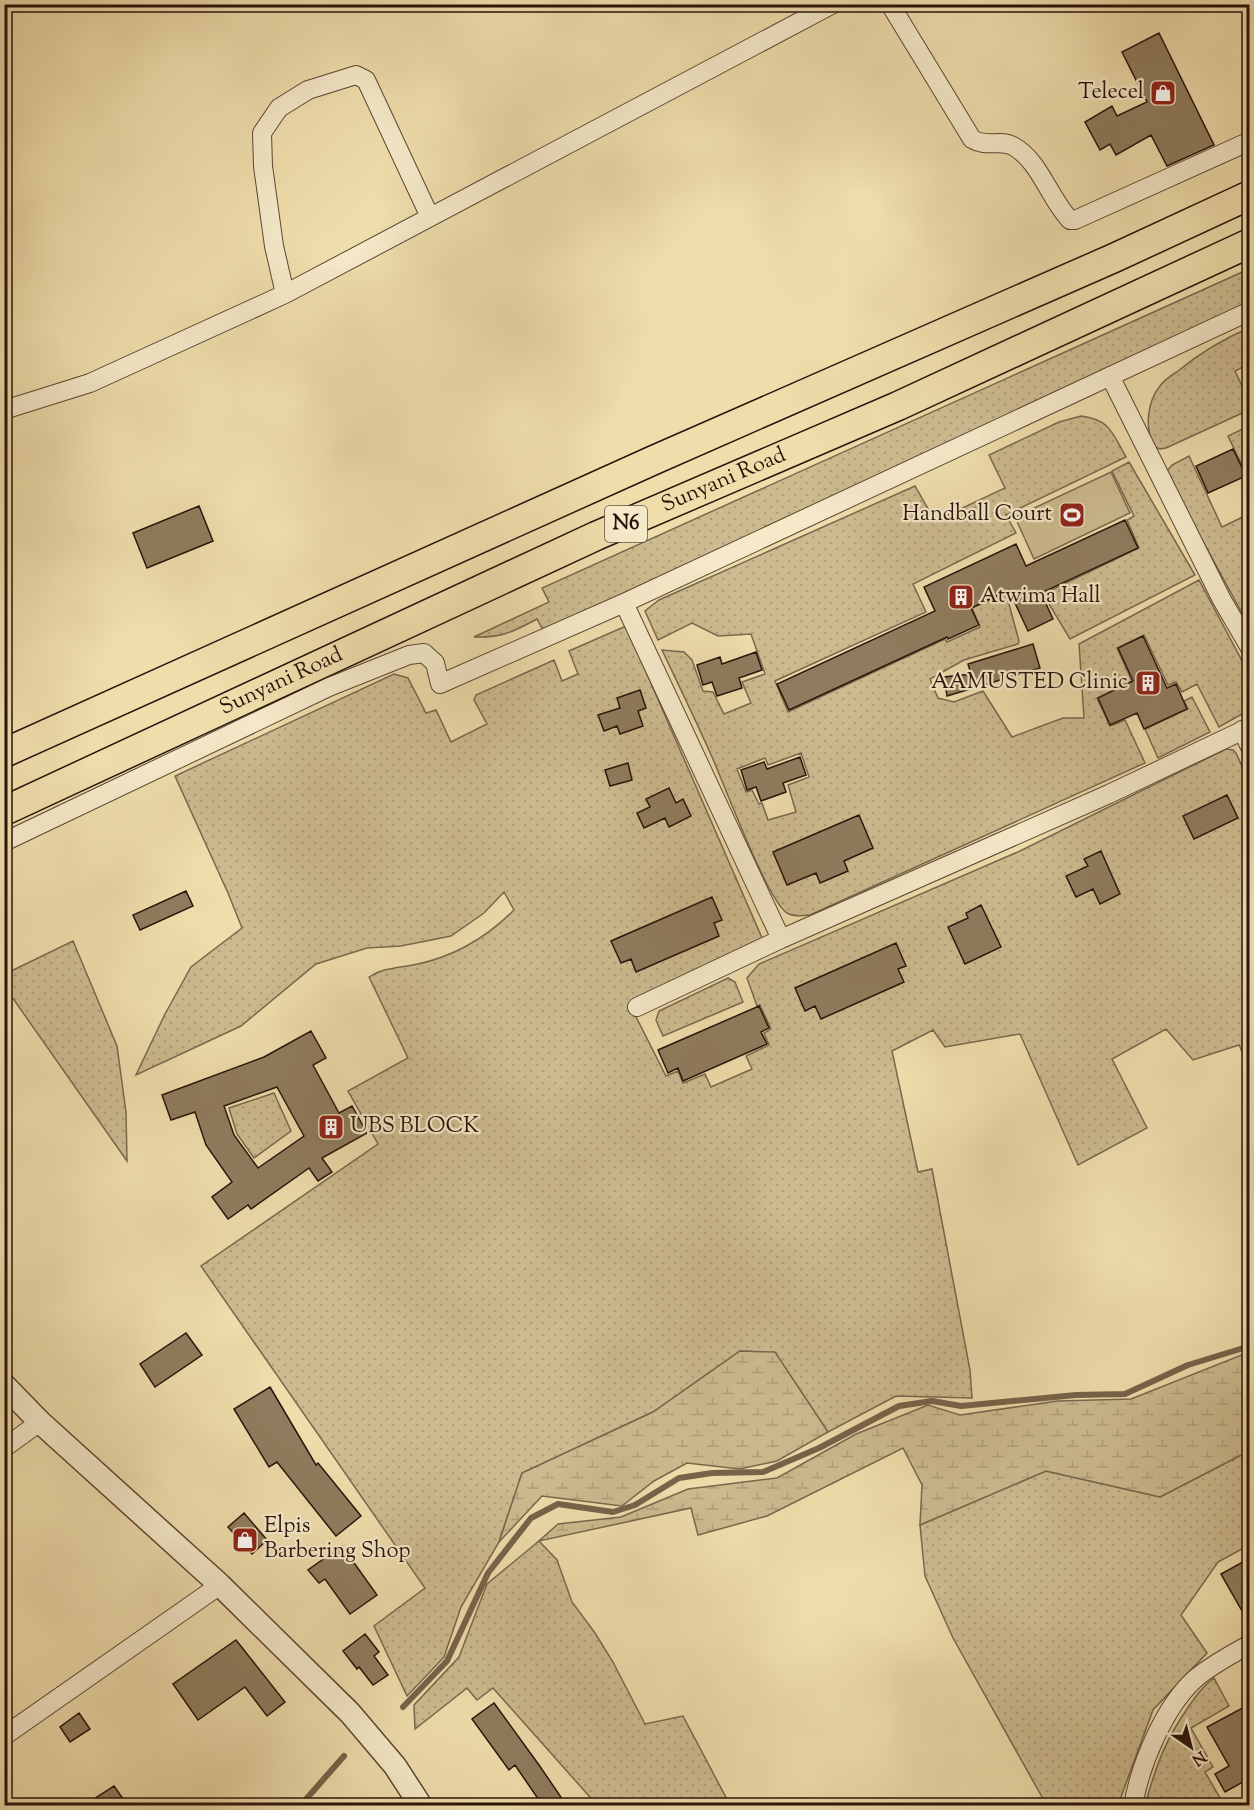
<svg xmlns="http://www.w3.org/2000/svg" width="1254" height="1810" viewBox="0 0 1254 1810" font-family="'Sorts Mill Goudy',serif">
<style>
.grass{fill:url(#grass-dots);stroke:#7a674d;stroke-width:1.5;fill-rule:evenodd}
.wetland{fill:url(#wetland-marsh);stroke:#7a674d;stroke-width:1.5}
.garden{fill:#cdbb90;stroke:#7a674d;stroke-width:1.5}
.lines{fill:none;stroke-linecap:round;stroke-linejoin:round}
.stream{stroke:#77634a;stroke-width:6}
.building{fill:#8f7c5e;stroke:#28130a;stroke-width:1.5;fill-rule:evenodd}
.minor-casing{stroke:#5a4632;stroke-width:20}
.tertiary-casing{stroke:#5a4632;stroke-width:25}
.primary-casing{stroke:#28130a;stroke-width:31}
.minor{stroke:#f5e9c9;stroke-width:18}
.tertiary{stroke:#f5e9c9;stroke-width:22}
.primary{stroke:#efddac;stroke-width:28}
.labels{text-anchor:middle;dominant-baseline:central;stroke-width:4.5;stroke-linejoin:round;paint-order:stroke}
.shield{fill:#f5e9c9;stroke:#665343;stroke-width:1.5}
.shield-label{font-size:21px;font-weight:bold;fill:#28130a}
.poi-label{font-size:22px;fill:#28130a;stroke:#f5e9c9;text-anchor:end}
.street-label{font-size:22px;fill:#28130a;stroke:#f5e9c9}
</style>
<defs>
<pattern id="grass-dots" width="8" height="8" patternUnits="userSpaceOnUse" patternTransform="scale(1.5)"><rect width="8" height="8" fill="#cdbb90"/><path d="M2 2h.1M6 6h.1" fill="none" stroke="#b0a07b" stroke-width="1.8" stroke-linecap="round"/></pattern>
<pattern id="wetland-marsh" width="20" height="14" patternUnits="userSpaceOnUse" patternTransform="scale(1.5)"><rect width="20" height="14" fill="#cdbb90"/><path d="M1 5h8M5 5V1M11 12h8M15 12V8" fill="none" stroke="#b0a07b"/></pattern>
</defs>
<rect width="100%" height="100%" fill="#efddac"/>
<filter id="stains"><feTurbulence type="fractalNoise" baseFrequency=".00333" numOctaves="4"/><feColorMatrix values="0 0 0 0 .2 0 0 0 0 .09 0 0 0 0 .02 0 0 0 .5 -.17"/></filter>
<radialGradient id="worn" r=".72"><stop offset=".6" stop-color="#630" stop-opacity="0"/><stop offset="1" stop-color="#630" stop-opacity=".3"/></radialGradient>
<path class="grass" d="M 1249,269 L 1249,302 L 544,632 L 537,619 C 513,632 501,638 474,637 L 549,602 L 542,588 Z
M 1249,328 L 1249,364 L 1235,371 L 1249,401 L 1249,410 L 1166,448 L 1160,449 L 1155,447 C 1144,430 1147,402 1160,386 C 1164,380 1172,375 1178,371 C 1200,353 1223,339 1249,328 Z
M 1081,416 C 1111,420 1112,433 1126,457 L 1006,515 L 1016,533 L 913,584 L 926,612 L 775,681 L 788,712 L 945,639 L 947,642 L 980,627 L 972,608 L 1006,593 L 1019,641 L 1018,644 L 964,660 L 930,679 L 938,698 L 954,702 L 983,691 L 1012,737 L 1063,718 L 1084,718 L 1079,644 L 1199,580 L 1249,674 L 1249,710 L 1219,727 L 1197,684 L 1182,692 L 1176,682 L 1168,685 L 1144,635 L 1117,648 L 1132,681 L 1097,698 L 1110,726 L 1125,720 L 1145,763 L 810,915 C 803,916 794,917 787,913 C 767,900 725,786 712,757 C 696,721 679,686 662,650 L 684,652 L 692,660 L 703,691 L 713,692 L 724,714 L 751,703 L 742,682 L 765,674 L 751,634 L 718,636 L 692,623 L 658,640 L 645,611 L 659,600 L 915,486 L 935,521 L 1005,488 L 989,455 L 1059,422 ZM 801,753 L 809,777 L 788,785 L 796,812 L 768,820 L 762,803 L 759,804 L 752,790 L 746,792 L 737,769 L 765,758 L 768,765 Z
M 1249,426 L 1249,480 L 1228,436 Z
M 1189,456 L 1222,527 L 1249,514 L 1249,626 L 1168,477 L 1167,471 L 1172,465 Z
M 1129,462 L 1195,575 L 1070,639 L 1043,594 L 1139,548 L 1127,520 L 1134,516 L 1112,471 Z
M 626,626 L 762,938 L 629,1003 L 666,1076 L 678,1071 L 683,1083 L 705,1074 L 711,1087 L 752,1069 L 746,1056 L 769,1045 L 764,1033 L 771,1029 L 760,1005 L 757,1006 L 747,978 L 759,964 L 1020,851 L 1226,749 L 1233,750 L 1236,753 L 1249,782 L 1249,1067 L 1239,1045 L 1193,1060 L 1166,1029 L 1112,1059 L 1147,1128 L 1078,1165 L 1020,1034 L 945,1047 L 933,1030 L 892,1051 L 918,1172 L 932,1169 L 970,1370 L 972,1398 L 896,1396 L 828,1432 L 775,1353 L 740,1351 L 653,1412 L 522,1473 L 499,1542 L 461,1607 L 444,1657 L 407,1696 L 374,1626 L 425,1588 L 201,1266 L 378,1144 L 348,1091 L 408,1058 L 369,977 C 384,967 400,968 418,964 C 455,956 487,937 514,910 L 504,892 L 484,913 L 451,936 L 401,946 L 367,948 L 316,964 L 241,1026 L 136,1075 L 165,1014 L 191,967 L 242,928 L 228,893 L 175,776 L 394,674 L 408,678 L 426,713 L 436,710 L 451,742 L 487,724 L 474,700 L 476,695 L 554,660 L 562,681 L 578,674 L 569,651 Z
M 1192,697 L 1210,732 L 1158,758 L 1145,729 L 1188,709 L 1184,701 Z
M 73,941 L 117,1046 L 126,1112 L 127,1161 L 5,987 L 5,974 Z
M 728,978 L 735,982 L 743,1002 L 663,1036 L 656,1020 L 659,1011 Z
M 274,1093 L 291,1131 L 254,1158 L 237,1134 L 229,1108 Z
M 1249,1451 L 1249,1545 L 1218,1562 L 1181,1615 L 1207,1653 L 1153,1710 L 1118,1805 L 1018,1805 L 1042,1797 L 953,1638 L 925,1576 L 920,1525 L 1046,1471 L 1160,1497 Z
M 539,1541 L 557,1560 L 572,1602 L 595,1633 L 613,1662 L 645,1724 L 683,1716 L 730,1805 L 597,1805 L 493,1688 L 477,1700 L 467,1688 L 415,1729 L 414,1705 L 459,1657 L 487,1584 Z
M 1214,1678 L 1229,1706 L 1191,1728 L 1213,1767 L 1205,1772 L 1224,1805 L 1145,1805 C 1156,1766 1165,1740 1189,1706 C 1196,1696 1203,1686 1214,1678 Z"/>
<path class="wetland" d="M 740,1351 L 775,1352 L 828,1432 L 777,1461 L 740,1469 L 687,1463 L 654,1481 L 622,1506 L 542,1496 L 499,1542 L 522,1473 L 653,1412 Z
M 1249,1352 L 1249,1451 L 1160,1497 L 1046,1471 L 920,1525 L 922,1485 L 903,1448 L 767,1516 L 698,1535 L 691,1508 L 539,1541 L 558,1524 L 621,1517 L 688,1489 L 777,1478 L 856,1434 L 928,1405 L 960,1415 L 1057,1401 L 1131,1399 Z"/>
<path class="garden" d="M 1111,472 L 1130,513 L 1034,559 L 1015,517 Z"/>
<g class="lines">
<path class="stream" d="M 403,1707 L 447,1661 L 488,1573 L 531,1518 L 558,1504 L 613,1512 L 635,1505 L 679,1478 L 712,1473 L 763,1472 L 819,1448 L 899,1406 L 932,1401 L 961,1406 L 1076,1395 L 1125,1394 L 1188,1365 L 1250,1346
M 300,1806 L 344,1756"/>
</g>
<path class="building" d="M 1159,33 L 1214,145 L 1167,166 L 1151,135 L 1116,155 L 1110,144 L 1100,150 L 1085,122 L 1112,106 L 1117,116 L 1147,102 L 1122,52 Z
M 1233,449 L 1246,476 L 1208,493 L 1196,466 Z
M 199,506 L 213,541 L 147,568 L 133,533 Z
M 1125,520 L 1138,548 L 1041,593 L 1053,619 L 1028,631 L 1009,590 L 971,608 L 979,625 L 948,639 L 947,637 L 789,710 L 777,684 L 935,611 L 924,587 L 1016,544 L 1026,566 Z
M 1143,636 L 1167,688 L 1176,684 L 1187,709 L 1144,729 L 1137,713 L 1110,725 L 1098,698 L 1133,681 L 1118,648 Z
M 1033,644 L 1040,668 L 947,696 L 944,677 L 971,674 L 968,664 Z
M 756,652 L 762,670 L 739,678 L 742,688 L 717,696 L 712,682 L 703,685 L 697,665 L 720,657 L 722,664 Z
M 640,690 L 646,708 L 638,711 L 643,726 L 620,734 L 617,726 L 604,731 L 598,715 L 620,708 L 617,698 Z
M 800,757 L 806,775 L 783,783 L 786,792 L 761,801 L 756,787 L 747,790 L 741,770 L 764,762 L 767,769 Z
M 628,763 L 632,780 L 610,786 L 605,770 Z
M 669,788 L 676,803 L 683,799 L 691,816 L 669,827 L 665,818 L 644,828 L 637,813 L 650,807 L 646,799 Z
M 1227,795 L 1238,818 L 1194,839 L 1183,816 Z
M 859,815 L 873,848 L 844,861 L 848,871 L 820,883 L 816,873 L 787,885 L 773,852 Z
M 1101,851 L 1120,894 L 1100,904 L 1093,889 L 1076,897 L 1066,876 L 1088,866 L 1084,859 Z
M 186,891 L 193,906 L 140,930 L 133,915 Z
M 712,897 L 722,920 L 714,923 L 719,936 L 636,972 L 631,959 L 621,963 L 611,941 Z
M 981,905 L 1001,947 L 965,964 L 948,927 L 968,918 L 966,913 Z
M 896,943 L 906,966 L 898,969 L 904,982 L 821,1019 L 815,1006 L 805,1011 L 795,988 Z
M 759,1006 L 769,1028 L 761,1032 L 767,1044 L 683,1081 L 678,1068 L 668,1073 L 658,1050 Z
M 311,1031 L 326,1058 L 313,1065 L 339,1113 L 352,1106 L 367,1133 L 322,1158 L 332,1172 L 318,1181 L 309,1168 L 251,1209 L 248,1205 L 228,1219 L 212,1197 L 232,1182 L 206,1145 L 195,1112 L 171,1120 L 162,1095 L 264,1057 ZM 277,1087 L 304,1136 L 258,1168 L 234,1135 L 224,1106 Z
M 186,1333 L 202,1355 L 155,1387 L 140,1364 Z
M 270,1387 L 316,1465 L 318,1463 L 361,1516 L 336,1536 L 277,1462 L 269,1467 L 234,1409 Z
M 244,1513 L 267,1540 L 252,1554 L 228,1527 Z
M 342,1546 L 377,1595 L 350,1614 L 325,1579 L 319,1583 L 308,1570 Z
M 1250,1558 L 1250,1625 L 1221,1574 Z
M 365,1634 L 379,1652 L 374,1656 L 388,1675 L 373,1685 L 359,1667 L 357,1669 L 343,1651 Z
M 236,1640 L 285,1702 L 267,1716 L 245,1687 L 198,1720 L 173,1684 Z
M 494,1703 L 539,1765 L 567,1806 L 543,1806 L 515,1765 L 509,1770 L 472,1719 Z
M 1250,1704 L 1250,1778 L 1225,1792 L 1215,1774 L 1229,1766 L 1207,1727 Z
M 79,1713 L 90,1729 L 70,1742 L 60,1727 Z
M 114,1786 L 128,1806 L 83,1806 Z"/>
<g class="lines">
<g class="minor-casing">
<path id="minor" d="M 890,4 L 972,139 C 987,148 1000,139 1013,146 C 1040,161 1049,198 1070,220 L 1075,220 L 1250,141
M 285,294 L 274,246 L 263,166 L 262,133 L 279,108 L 308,90 L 356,75 L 366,80 L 430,217
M 1110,376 L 1222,600 L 1250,648
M 4,410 L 90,383 L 285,294 L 833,4
M 624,603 L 781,939
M 1242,730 L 1250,747
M 4,842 L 329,687 L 409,655 L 424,653 L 435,663 L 440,684 L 624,603 L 1250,311
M 637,1007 L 781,939 L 1109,794 L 1250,727
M 4,1448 L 40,1422
M 4,1736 L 220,1585
M 1133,1806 C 1140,1765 1164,1707 1195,1679 C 1211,1665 1231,1655 1250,1644"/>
</g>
<g class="tertiary-casing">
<path id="tertiary" d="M 4,1385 L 40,1422 L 220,1585 L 350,1713 L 395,1766 L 421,1806"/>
</g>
<g class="primary-casing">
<g id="primary">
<path d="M 4,753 L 654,460 L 1114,258 L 1250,195"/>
<path id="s1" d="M 4,811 L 596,536 L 898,406 L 1250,243"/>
</g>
</g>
<use href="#minor" class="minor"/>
<use href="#tertiary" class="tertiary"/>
<use href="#primary" class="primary"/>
</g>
<defs>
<g id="shop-square" transform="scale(1.35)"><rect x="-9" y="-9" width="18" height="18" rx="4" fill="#8f2418" stroke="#f5e9c9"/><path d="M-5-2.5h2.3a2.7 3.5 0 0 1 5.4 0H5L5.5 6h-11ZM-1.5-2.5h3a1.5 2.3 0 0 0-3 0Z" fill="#fff"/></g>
<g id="stadium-square" transform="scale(1.35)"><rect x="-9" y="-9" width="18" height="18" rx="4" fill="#8f2418" stroke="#f5e9c9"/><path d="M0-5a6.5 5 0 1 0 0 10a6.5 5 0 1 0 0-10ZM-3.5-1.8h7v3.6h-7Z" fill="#fff"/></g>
<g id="building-square" transform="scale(1.35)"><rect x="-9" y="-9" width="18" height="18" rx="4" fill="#8f2418" stroke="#f5e9c9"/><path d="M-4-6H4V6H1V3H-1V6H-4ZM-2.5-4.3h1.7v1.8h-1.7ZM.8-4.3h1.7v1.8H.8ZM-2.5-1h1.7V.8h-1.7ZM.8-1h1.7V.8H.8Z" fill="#fff"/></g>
</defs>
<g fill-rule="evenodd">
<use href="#shop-square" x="1163" y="93"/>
<use href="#stadium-square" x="1072" y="515"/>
<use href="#building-square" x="961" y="597"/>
<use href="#building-square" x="1148" y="683"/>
<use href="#building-square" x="331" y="1127"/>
<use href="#shop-square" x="245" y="1540"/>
</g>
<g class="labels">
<rect class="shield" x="605" y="506" width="42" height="36" rx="4.5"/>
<g class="shield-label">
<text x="626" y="524">N6</text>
</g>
<g class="poi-label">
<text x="1144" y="93">Telecel</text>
<text x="1052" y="515">Handball Court</text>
<text x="980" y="597" text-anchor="start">Atwima Hall</text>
<text x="1128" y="683">AAMUSTED Clinic</text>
<text x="350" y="1127" text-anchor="start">UBS BLOCK</text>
<text x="264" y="1527" text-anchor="start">Elpis<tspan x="264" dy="25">Barbering Shop</tspan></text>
</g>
<g class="street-label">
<text stroke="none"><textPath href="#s1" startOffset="792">Sunyani Road</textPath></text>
<text stroke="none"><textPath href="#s1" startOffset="306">Sunyani Road</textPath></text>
</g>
</g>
<rect width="1254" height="1810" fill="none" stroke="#efddac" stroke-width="24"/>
<rect x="6" y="6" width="1242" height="1798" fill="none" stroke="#28130a" stroke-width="3"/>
<rect x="12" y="12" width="1230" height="1786" fill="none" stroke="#28130a" stroke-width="1.5"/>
<g transform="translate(1191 1747) rotate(145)" stroke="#f5e9c9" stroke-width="4.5" paint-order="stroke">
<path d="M0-4.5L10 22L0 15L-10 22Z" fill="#28130a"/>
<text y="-9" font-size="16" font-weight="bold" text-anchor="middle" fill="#28130a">N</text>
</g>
<rect width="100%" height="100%" filter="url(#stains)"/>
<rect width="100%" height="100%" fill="url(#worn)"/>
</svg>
